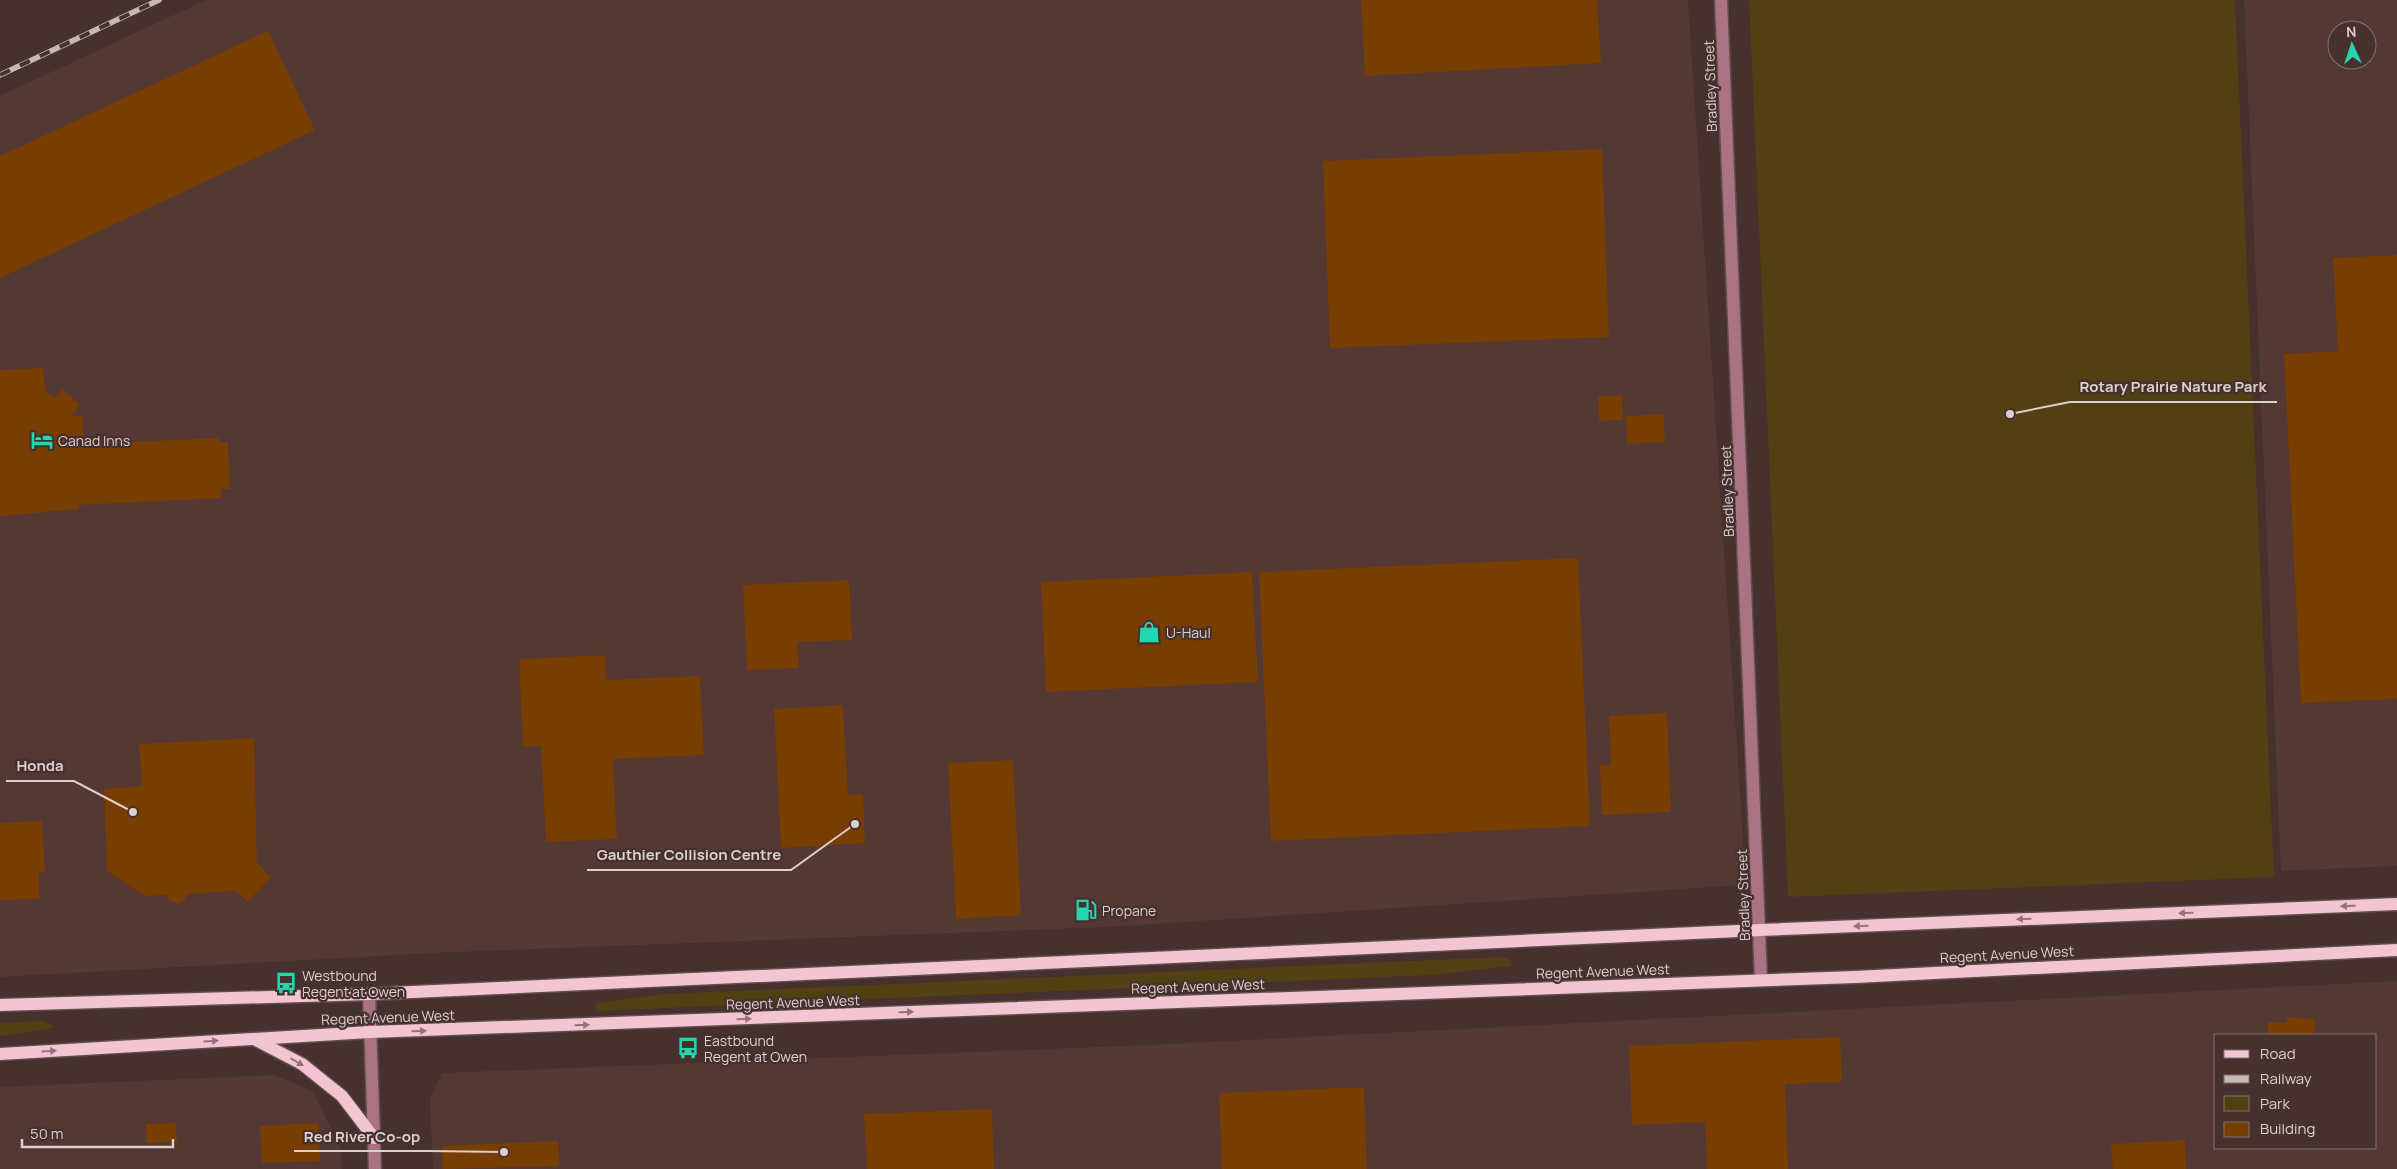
<svg xmlns="http://www.w3.org/2000/svg" width="2397" height="1169" viewBox="0 0 2397 1169" font-family="Manrope,sans-serif">
<style>
.built{fill:#543834;fill-rule:evenodd}
.green{fill:#523f12}
.building{fill:#773d01}
.lines{fill:none;stroke-linecap:round;stroke-linejoin:round}
.minor-casing{stroke:#614d4b;stroke-width:15}
.major-casing{stroke:#614d4b;stroke-width:15}
.minor{stroke:#aa7384;stroke-width:12}
.major{stroke:#f3c4d2;stroke-width:12}
.rail-casing{stroke:#c7b8b6;stroke-width:5.5}
.rail{stroke:#46312e;stroke-width:4;stroke-dasharray:11;stroke-linecap:butt}
.oneway{fill:#947378}
.labels{text-anchor:middle;dominant-baseline:central;stroke-width:4.5;stroke-linejoin:round;paint-order:stroke}
.street-label{font-size:14px;fill:#ddcfcd;stroke:#46312e}
.poi-label{font-size:14px;fill:#ddcfcd;stroke:#46312e;text-anchor:start}
.leader{fill:none;stroke:#ddcfcd;stroke-width:2}
.callout-dot{fill:#ddcfcd;stroke:#46312e;stroke-width:2}
.callout-label{font-size:15px;text-anchor:middle;font-weight:bold;fill:#ddcfcd;stroke:#46312e;stroke-width:4.5;stroke-linejoin:round;paint-order:stroke}
</style>
<rect width="100%" height="100%" fill="#46312e"/>
<path class="built" d="M 206,0 L 1688,0 L 1746,885 L 1107,927 L 432,953 L 0,977 L 0,96 Z
M 2244,0 L 2397,0 L 2397,866 L 2281,871 ZM 2337,30 L 2367,30 L 2367,60 L 2337,60 Z
M 2397,981 L 2397,1169 L 433,1169 L 430,1099 L 442,1073 L 1149,1045 ZM 2216,1035 L 2376,1035 L 2376,1148 L 2216,1148 Z
M 274,1075 L 313,1091 L 341,1150 L 342,1169 L 0,1169 L 0,1087 Z"/>
<path class="green" d="M 1749,0 L 2235,0 L 2274,877 L 1788,897 Z
M 1502,957 L 1510,960 L 1511,966 L 1433,975 L 596,1011 L 596,1003 L 665,994 Z
M 43,1021 L 54,1026 L 49,1029 L 0,1036 L 0,1023 Z"/>
<path class="building" d="M 1361,0 L 1597,0 L 1601,63 L 1365,76 Z
M 268,31 L 315,130 L 0,278 L 0,156 Z
M 1602,149 L 1609,337 L 1330,348 L 1323,161 Z
M 2397,255 L 2397,699 L 2301,703 L 2284,354 L 2338,351 L 2333,258 Z
M 43,368 L 46,391 L 54,398 L 62,389 L 80,405 L 72,415 L 83,416 L 83,444 L 219,438 L 219,442 L 228,442 L 230,489 L 221,489 L 221,498 L 79,505 L 79,509 L 0,516 L 0,370 Z
M 1622,395 L 1623,420 L 1599,421 L 1598,396 Z
M 1664,414 L 1665,442 L 1627,444 L 1626,416 Z
M 1578,558 L 1590,826 L 1271,841 L 1259,572 Z
M 1252,572 L 1258,682 L 1046,692 L 1041,582 Z
M 849,580 L 852,640 L 797,642 L 799,668 L 747,670 L 743,585 Z
M 605,655 L 606,680 L 700,676 L 704,755 L 613,759 L 617,839 L 546,842 L 541,746 L 523,747 L 519,659 Z
M 843,705 L 848,795 L 863,794 L 865,843 L 781,848 L 774,709 Z
M 1667,713 L 1671,812 L 1602,815 L 1600,765 L 1611,765 L 1609,716 Z
M 254,738 L 257,863 L 271,877 L 248,902 L 236,891 L 187,894 L 184,901 L 178,904 L 170,901 L 166,895 L 145,896 L 107,871 L 104,789 L 142,786 L 139,744 Z
M 1013,760 L 1021,915 L 956,919 L 948,763 Z
M 42,821 L 45,872 L 39,873 L 39,899 L 0,900 L 0,823 Z
M 2287,1017 L 2315,1019 L 2314,1035 L 2267,1035 L 2268,1022 L 2286,1023 Z
M 1840,1037 L 1842,1082 L 1785,1084 L 1788,1169 L 1707,1169 L 1705,1122 L 1632,1125 L 1629,1046 Z
M 1364,1087 L 1367,1169 L 1222,1169 L 1219,1093 Z
M 992,1109 L 994,1169 L 867,1169 L 864,1114 Z
M 176,1123 L 177,1142 L 146,1143 L 146,1124 Z
M 318,1123 L 320,1161 L 262,1163 L 260,1126 Z
M 2185,1140 L 2186,1169 L 2113,1169 L 2111,1144 Z
M 558,1141 L 559,1166 L 443,1169 L 442,1146 Z"/>
<g class="lines">
<g class="minor-casing">
<path id="minor" d="M 1721,0 L 1761,980
M 369,994 L 375,1169"/>
</g>
<g class="major-casing">
<path id="major" d="M 0,1005 L 369,994 L 1760,930 L 2397,904
M 254,1039 L 302,1064 L 342,1096 L 374,1138
M 0,1054 L 370,1032 L 1855,977 L 2397,950"/>
</g>
<use href="#minor" class="minor"/>
<use href="#major" class="major"/>
<g class="rail-casing">
<path id="rail" d="M 0,75 L 159,0"/>
</g>
<use href="#rail" class="rail"/>
</g>
<defs><path id="oneway-solid" d="M-6-.8H1V-3.2L6.5 0L1 3.2V.8H-6Z" transform="scale(1.25)"/></defs>
<g class="oneway">
<use href="#oneway-solid" transform="translate(2348 906) rotate(178)"/>
<use href="#oneway-solid" transform="translate(2186 913) rotate(178)"/>
<use href="#oneway-solid" transform="translate(2024 919) rotate(178)"/>
<use href="#oneway-solid" transform="translate(1861 926) rotate(178)"/>
<use href="#oneway-solid" transform="translate(906 1012) rotate(-2)"/>
<use href="#oneway-solid" transform="translate(744 1019) rotate(-2)"/>
<use href="#oneway-solid" transform="translate(582 1025) rotate(-2)"/>
<use href="#oneway-solid" transform="translate(419 1031) rotate(-2)"/>
<use href="#oneway-solid" transform="translate(211 1041) rotate(-3)"/>
<use href="#oneway-solid" transform="translate(49 1051) rotate(-3)"/>
<use href="#oneway-solid" transform="translate(297 1062) rotate(30)"/>
</g>
<defs>
<g id="hotel-bare" transform="scale(1.725)"><path d="M-6-4.5h1.5V1H6V5H4.5V3h-9V5H-6ZM-4 0a1.8 1.8 0 1 1 3.6 0ZM.5 0V-2.5h3Q6-2.5 6 0Z" fill="#24d5af" stroke="#46312e" stroke-width="2.5" paint-order="stroke"/></g>
<g id="shop-bare" transform="scale(1.725)"><path d="M-5-2.5h2.3a2.7 3.5 0 0 1 5.4 0H5L5.5 6h-11ZM-1.5-2.5h3a1.5 2.3 0 0 0-3 0Z" fill="#24d5af" stroke="#46312e" stroke-width="2.5" paint-order="stroke"/></g>
<g id="fuel-bare" transform="scale(1.725)"><path d="M-5.5-6h7V0h2V4h1.3V-2.5L3-4.5l.8-.8L6-3V5H2.5V1h-1V6h-7ZM-4.2-4.7v3.2H.2V-4.7Z" fill="#24d5af" stroke="#46312e" stroke-width="2.5" paint-order="stroke"/></g>
<g id="bus-bare" transform="scale(1.725)"><path d="M-5-6H5V4H4V6H2V4H-2V6H-4V4H-5ZM-3.5-4V0h7V-4ZM-3.5 1.2v1.5H-2V1.2ZM2 1.2v1.5H3.5V1.2Z" fill="#24d5af" stroke="#46312e" stroke-width="2.5" paint-order="stroke"/></g>
</defs>
<g fill-rule="evenodd">
<use href="#hotel-bare" x="42" y="440"/>
<use href="#shop-bare" x="1149" y="632"/>
<use href="#fuel-bare" x="1086" y="910"/>
<use href="#bus-bare" x="286" y="983"/>
<use href="#bus-bare" x="688" y="1048"/>
</g>
<g class="labels">
<g class="street-label">
<text transform="translate(1710 86) rotate(-92)">Bradley Street</text>
<text transform="translate(1727 491) rotate(-92)">Bradley Street</text>
<text transform="translate(1743 895) rotate(-92)">Bradley Street</text>
<text transform="translate(2007 954) rotate(-3)">Regent Avenue West</text>
<text transform="translate(1603 971) rotate(-2)">Regent Avenue West</text>
<text transform="translate(1198 986) rotate(-2)">Regent Avenue West</text>
<text transform="translate(793 1002) rotate(-2)">Regent Avenue West</text>
<text transform="translate(388 1017) rotate(-2)">Regent Avenue West</text>
</g>
<g class="poi-label">
<text x="58" y="440">Canad Inns</text>
<text x="1166" y="632">U-Haul</text>
<text x="1102" y="910">Propane</text>
<text x="302" y="975">Westbound<tspan x="302" dy="16">Regent at Owen</tspan></text>
<text x="704" y="1040">Eastbound<tspan x="704" dy="16">Regent at Owen</tspan></text>
</g>
</g>
<path class="leader" d="M2010 414L2070 402H2277M133 812L74 781H6M855 824L791 870H587M504 1152L430 1151H294"/>
<g class="callout-dot">
<circle cx="2010" cy="414" r="5"/>
<circle cx="133" cy="812" r="5"/>
<circle cx="855" cy="824" r="5"/>
<circle cx="504" cy="1152" r="5"/>
</g>
<g class="callout-label">
<text x="2173" y="392">Rotary Prairie Nature Park</text>
<text x="40" y="771">Honda</text>
<text x="689" y="860">Gauthier Collision Centre</text>
<text x="362" y="1142">Red River Co-op</text>
</g>
<rect x="2214" y="1034" width="162" height="115" fill="#46312e" stroke="#82706e"/>
<rect x="2224" y="1050" width="25" height="8" fill="#f3c4d2" stroke="#82706e"/>
<text x="2260" y="1059" font-size="15" fill="#ddcfcd">Road</text>
<rect x="2224" y="1075" width="25" height="8" fill="#c7b8b6" stroke="#82706e"/>
<text x="2260" y="1084" font-size="15" fill="#ddcfcd">Railway</text>
<rect x="2224" y="1096" width="25" height="15" fill="#523f12" stroke="#82706e"/>
<text x="2260" y="1109" font-size="15" fill="#ddcfcd">Park</text>
<rect x="2224" y="1122" width="25" height="15" fill="#773d01" stroke="#82706e"/>
<text x="2260" y="1134" font-size="15" fill="#ddcfcd">Building</text>
<g transform="translate(2352 45) rotate(357)"><circle r="24" fill="#46312e" stroke="#82706e"/>
<path d="M0-4L9 19L0 12L-9 19Z" fill="#24d5af"/>
<text y="-8" font-size="14" font-weight="bold" text-anchor="middle" fill="#ddcfcd">N</text>
</g>
<path d="M22 1139v8h151v-8" fill="none" stroke="#ddcfcd" stroke-width="2.5"/>
<text x="30" y="1139" font-size="15" fill="#ddcfcd" stroke="#46312e" stroke-width="4" paint-order="stroke">50 m</text>
</svg>
